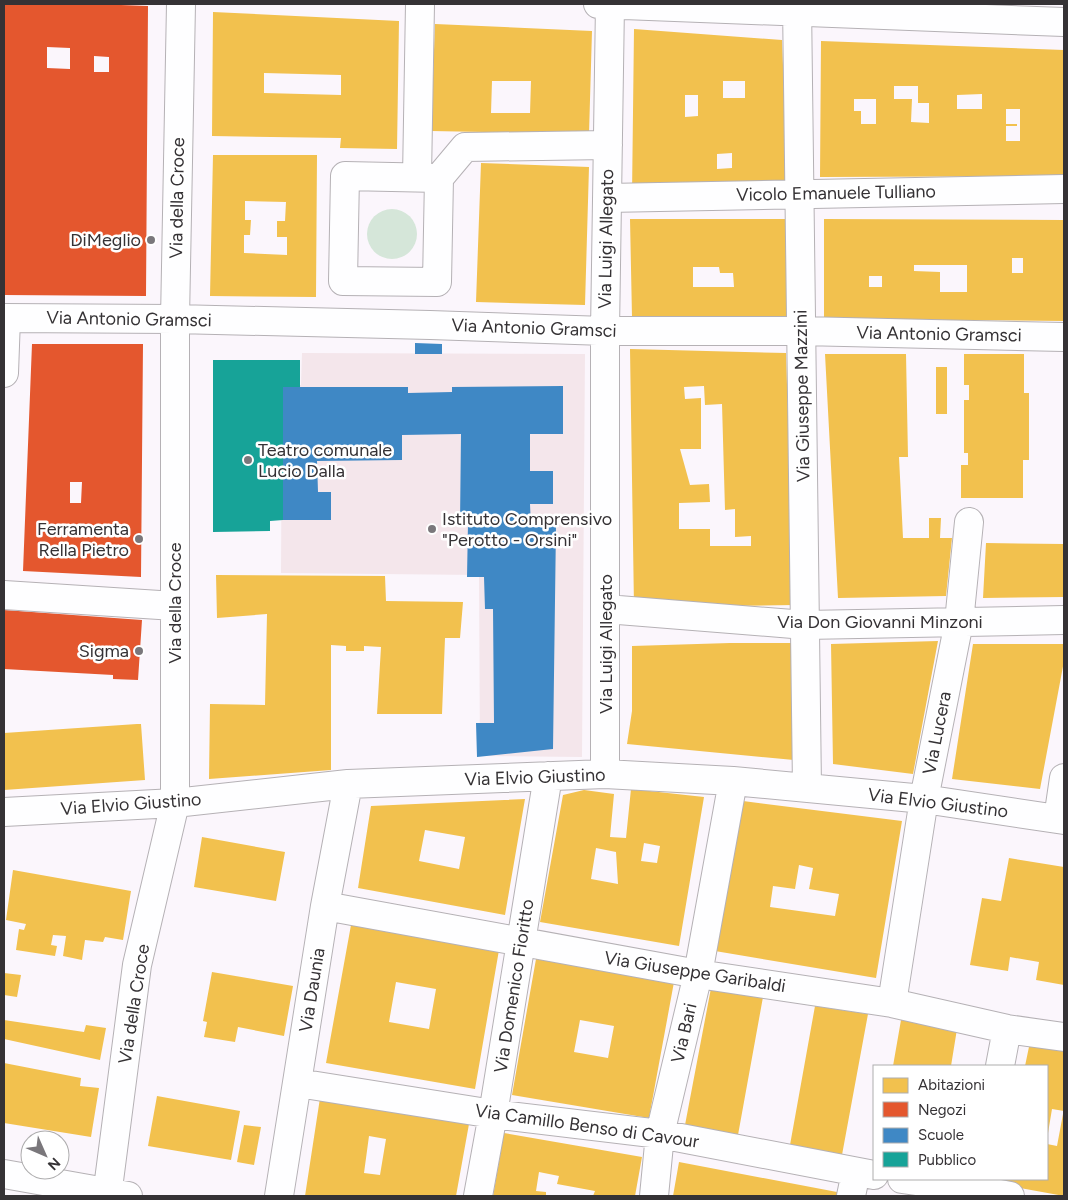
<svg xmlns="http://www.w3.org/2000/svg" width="1068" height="1200" viewBox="0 0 1068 1200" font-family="Figtree,sans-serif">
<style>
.education{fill:#f4e6eb}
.green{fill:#d5e6d9}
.homes{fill:#f2c14e;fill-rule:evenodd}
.shops{fill:#e4572e;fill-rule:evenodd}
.schools{fill:#3f88c5}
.public{fill:#17a398}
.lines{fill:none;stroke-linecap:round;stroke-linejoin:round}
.minor-casing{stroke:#b5b1b5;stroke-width:30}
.minor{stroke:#fefeff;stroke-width:28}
.poi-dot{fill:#7a777b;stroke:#fff;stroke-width:2}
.labels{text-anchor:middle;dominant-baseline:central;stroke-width:5;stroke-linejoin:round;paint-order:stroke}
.street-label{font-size:18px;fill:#353235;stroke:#fff}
.poi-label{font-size:18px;fill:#353235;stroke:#fff;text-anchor:end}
</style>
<rect width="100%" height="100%" fill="#fbf6fc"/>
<path class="education" d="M 302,353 L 585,354 L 582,757 L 480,756 L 479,575 L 281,573 L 282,385 L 301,385 Z"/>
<path class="green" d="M367 234a25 25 0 1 1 50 0a25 25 0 1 1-50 0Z"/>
<path class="homes" d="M 213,12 L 399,21 L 397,149 L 340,148 L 341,138 L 212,136 ZM 264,73 L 341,75 L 341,95 L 264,93 Z
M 435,24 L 592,31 L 589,134 L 431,131 ZM 492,81 L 531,81 L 530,113 L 491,113 Z
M 634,29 L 782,40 L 788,191 L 632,195 ZM 723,81 L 745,81 L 745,98 L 723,98 ZM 685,95 L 698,95 L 698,116 L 685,117 ZM 732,153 L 732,168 L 717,169 L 717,154 Z
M 821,41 L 1064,50 L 1064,176 L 820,177 ZM 894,86 L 918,86 L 918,103 L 929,103 L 929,123 L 911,122 L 912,99 L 894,99 ZM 982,94 L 982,109 L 957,109 L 957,95 ZM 854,99 L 876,99 L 876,124 L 861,124 L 861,111 L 854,111 ZM 1006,109 L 1020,109 L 1020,141 L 1006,141 L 1006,126 L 1017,126 L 1017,124 L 1006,124 Z
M 213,155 L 317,155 L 316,297 L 210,296 ZM 245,201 L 286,202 L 285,221 L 277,221 L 277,237 L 287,237 L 287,255 L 244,253 L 244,235 L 250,235 L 251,220 L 245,220 Z
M 481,163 L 589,167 L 585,305 L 476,302 Z
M 630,219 L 789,219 L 788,317 L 632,317 ZM 693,267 L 719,267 L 720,273 L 733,273 L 734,287 L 693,287 Z
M 824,219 L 1064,220 L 1064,321 L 824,319 ZM 1012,258 L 1023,258 L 1023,273 L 1012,273 ZM 914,265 L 967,265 L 967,292 L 940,292 L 940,272 L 914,271 ZM 869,276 L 882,276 L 882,287 L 869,287 Z
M 630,349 L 786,353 L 794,605 L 634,607 ZM 704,386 L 705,405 L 722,404 L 725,510 L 735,509 L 735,537 L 751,536 L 751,546 L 710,546 L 710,529 L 679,529 L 679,503 L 710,502 L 709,484 L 690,485 L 680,449 L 701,449 L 701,398 L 685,399 L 684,387 Z
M 825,354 L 906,354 L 908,457 L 899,457 L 903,538 L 929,538 L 929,518 L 941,518 L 940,538 L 952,538 L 946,596 L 838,598 Z
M 964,354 L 1024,354 L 1024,393 L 1029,393 L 1029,460 L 1023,460 L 1023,498 L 961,498 L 961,465 L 968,465 L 968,453 L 964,453 L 964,400 L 969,400 L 969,385 L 964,385 Z
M 936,367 L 947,367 L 947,414 L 936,414 Z
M 986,543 L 1064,544 L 1064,597 L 983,598 Z
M 216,575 L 385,576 L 386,601 L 463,602 L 460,638 L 445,638 L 442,714 L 377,714 L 381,647 L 364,646 L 364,651 L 346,651 L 346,646 L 331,645 L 331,770 L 209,779 L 210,704 L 265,705 L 267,614 L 217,618 Z
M 938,641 L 913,774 L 833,764 L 831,644 Z
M 730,643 L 791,643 L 794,760 L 627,744 L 632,711 L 632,646 Z
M 973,644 L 1064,644 L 1064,661 L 1040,789 L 952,779 Z
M 137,724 L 141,724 L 145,780 L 4,790 L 4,733 Z
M 631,789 L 704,797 L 679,946 L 540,922 L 563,795 L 584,790 L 614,794 L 610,837 L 626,838 ZM 644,843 L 660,846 L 657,863 L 641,861 ZM 596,848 L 616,852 L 618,884 L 591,879 Z
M 525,799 L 505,915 L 358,888 L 371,806 ZM 425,830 L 465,837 L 459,869 L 419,861 Z
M 743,801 L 902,821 L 876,978 L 715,951 ZM 799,865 L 813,868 L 809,889 L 839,894 L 835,916 L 770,907 L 773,886 L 795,889 Z
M 202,837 L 285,852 L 276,901 L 194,887 Z
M 1009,858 L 1064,867 L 1064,985 L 1036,980 L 1039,962 L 1010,957 L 1008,971 L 970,965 L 982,898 L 1001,901 Z
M 13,870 L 131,891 L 123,940 L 105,937 L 103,942 L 85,940 L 82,960 L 63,956 L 66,936 L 53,935 L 51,945 L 57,946 L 55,956 L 16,950 L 19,929 L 24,930 L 26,924 L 6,920 Z
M 351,925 L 499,950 L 475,1089 L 326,1063 ZM 396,982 L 436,989 L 429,1029 L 389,1022 Z
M 536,959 L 674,982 L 649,1118 L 512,1095 ZM 580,1020 L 614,1026 L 608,1058 L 574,1052 Z
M 212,972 L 293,986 L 284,1036 L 238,1027 L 235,1042 L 204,1037 L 207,1022 L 203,1021 Z
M 4,973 L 21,975 L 17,997 L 4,995 Z
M 711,988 L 763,997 L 738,1135 L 685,1125 Z
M 815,1006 L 868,1014 L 842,1155 L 790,1145 Z
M 4,1020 L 84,1032 L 86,1025 L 106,1028 L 100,1060 L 4,1039 Z
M 901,1020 L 957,1029 L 951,1066 L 893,1066 Z
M 1030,1042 L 1064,1048 L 1064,1111 L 1052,1109 L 1048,1133 L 1047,1066 L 1025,1066 Z
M 4,1063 L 81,1078 L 80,1086 L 99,1088 L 91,1137 L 4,1123 Z
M 157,1096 L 240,1111 L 231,1160 L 148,1146 Z
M 320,1098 L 469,1124 L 456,1196 L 305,1196 ZM 369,1136 L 386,1139 L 380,1175 L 364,1173 Z
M 1063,1114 L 1064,1196 L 1003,1185 L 1004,1179 L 1047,1179 L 1047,1144 L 1057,1146 Z
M 244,1125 L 261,1127 L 254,1165 L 237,1162 Z
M 504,1133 L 642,1157 L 635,1196 L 593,1196 L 595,1191 L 557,1184 L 559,1176 L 539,1172 L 536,1191 L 546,1192 L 546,1196 L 493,1196 Z
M 679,1162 L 837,1192 L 837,1196 L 673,1196 Z"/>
<path class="shops" d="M 4,4 L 94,4 L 148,6 L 146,296 L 4,295 ZM 47,47 L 70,48 L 70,69 L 47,68 ZM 94,56 L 109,57 L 109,72 L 94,72 Z
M 32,344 L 143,344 L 141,577 L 23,571 ZM 70,482 L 82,482 L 81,503 L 70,503 Z
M 4,610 L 142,620 L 138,680 L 113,679 L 113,675 L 4,669 Z"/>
<path class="schools" d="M 415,343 L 442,344 L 442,354 L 415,354 Z
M 563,386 L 563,434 L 530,434 L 530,471 L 553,471 L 553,504 L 530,504 L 531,527 L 556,526 L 553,749 L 477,757 L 476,723 L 494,723 L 493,609 L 485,609 L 484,577 L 467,577 L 468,523 L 460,523 L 461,434 L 402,435 L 402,460 L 317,461 L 318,492 L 331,492 L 331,520 L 283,520 L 283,387 L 408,387 L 408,393 L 452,392 L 452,387 Z"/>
<path class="public" d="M 213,360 L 300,360 L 300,387 L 283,387 L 283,520 L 270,521 L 270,531 L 213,532 Z"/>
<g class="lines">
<g class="minor-casing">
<path id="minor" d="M 598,4 L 1064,22
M 797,4 L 807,788
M 417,177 L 420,4
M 439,178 L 345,176 L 343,281 L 437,282 L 439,178 L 465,147 L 608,145
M 607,198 L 1064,189
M 4,318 L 175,319 L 430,325 L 605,331 L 801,331 L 1064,337
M 4,373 L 6,318
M 4,595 L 175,606
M 606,609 L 805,625 L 1064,620
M 605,774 L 605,331 L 610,4
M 4,812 L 175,803 L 348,784 L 605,774 L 733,781 L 924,799 L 1064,820
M 1058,819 L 1064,778
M 325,906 L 698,974 L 892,1003 L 1007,1029 L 1064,1037
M 892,1003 L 924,799 L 959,622 L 969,522
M 1000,1066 L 1007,1029
M 298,1083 L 493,1114 L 660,1134 L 874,1175
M 4,1174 L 128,1196
M 902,1179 L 979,1190 L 1010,1196
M 107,1196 L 137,965 L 175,803 L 175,319 L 181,4
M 279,1196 L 325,906 L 348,784
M 478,1196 L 493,1114 L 548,776
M 654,1196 L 660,1134 L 698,974 L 733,781
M 851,1196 L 856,1172"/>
</g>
<use href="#minor" class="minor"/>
</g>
<g class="poi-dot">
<circle cx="151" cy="240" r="5"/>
<circle cx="248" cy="460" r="5"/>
<circle cx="432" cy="529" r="5"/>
<circle cx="139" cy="539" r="5"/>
<circle cx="139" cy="651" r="5"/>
</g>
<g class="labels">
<g class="street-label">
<text transform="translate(836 193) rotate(-1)">Vicolo Emanuele Tulliano</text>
<text transform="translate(177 198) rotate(-89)">Via della Croce</text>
<text transform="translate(606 239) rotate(-89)">Via Luigi Allegato</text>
<text transform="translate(129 319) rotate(1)">Via Antonio Gramsci</text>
<text transform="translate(534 328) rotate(2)">Via Antonio Gramsci</text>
<text transform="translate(939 334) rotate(1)">Via Antonio Gramsci</text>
<text transform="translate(802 396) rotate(-91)">Via Giuseppe Mazzini</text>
<text transform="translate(175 603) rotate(-90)">Via della Croce</text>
<text x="880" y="622">Via Don Giovanni Minzoni</text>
<text transform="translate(606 644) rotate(-90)">Via Luigi Allegato</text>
<text transform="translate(937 733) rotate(-79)">Via Lucera</text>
<text transform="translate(535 777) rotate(-2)">Via Elvio Giustino</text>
<text transform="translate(938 803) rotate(7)">Via Elvio Giustino</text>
<text transform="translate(131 804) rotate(-4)">Via Elvio Giustino</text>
<text transform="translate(695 972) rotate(9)">Via Giuseppe Garibaldi</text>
<text transform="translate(514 986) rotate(-81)">Via Domenico Fioritto</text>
<text transform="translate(312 990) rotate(-81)">Via Daunia</text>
<text transform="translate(134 1004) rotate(-81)">Via della Croce</text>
<text transform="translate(684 1033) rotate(-77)">Via Bari</text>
<text transform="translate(587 1126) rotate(8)">Via Camillo Benso di Cavour</text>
</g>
<g class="poi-label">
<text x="141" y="240">DiMeglio</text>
<text x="258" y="450" text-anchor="start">Teatro comunale<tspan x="258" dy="21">Lucio Dalla</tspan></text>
<text x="442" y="519" text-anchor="start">Istituto Comprensivo<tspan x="442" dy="21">"Perotto - Orsini"</tspan></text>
<text x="129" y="529">Ferramenta<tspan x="129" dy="21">Rella Pietro</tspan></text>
<text x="129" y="651">Sigma</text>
</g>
</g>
<rect width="1068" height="1200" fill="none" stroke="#353235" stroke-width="10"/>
<rect x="873" y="1065" width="175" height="115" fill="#ffffff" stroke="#aeadae"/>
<rect x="883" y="1078" width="25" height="15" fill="#f2c14e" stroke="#aeadae"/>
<text x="918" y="1090" font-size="15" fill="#353235">Abitazioni</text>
<rect x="883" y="1102" width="25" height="15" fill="#e4572e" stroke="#aeadae"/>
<text x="918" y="1115" font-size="15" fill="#353235">Negozi</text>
<rect x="883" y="1128" width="25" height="15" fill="#3f88c5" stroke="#aeadae"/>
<text x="918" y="1140" font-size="15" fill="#353235">Scuole</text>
<rect x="883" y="1152" width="25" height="15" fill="#17a398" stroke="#aeadae"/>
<text x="918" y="1165" font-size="15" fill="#353235">Pubblico</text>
<g transform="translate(45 1155) rotate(135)"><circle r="24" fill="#ffffff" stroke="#aeadae"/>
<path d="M0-4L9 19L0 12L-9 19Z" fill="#7a777b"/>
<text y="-8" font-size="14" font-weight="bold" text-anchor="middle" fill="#353235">N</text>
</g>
</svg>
